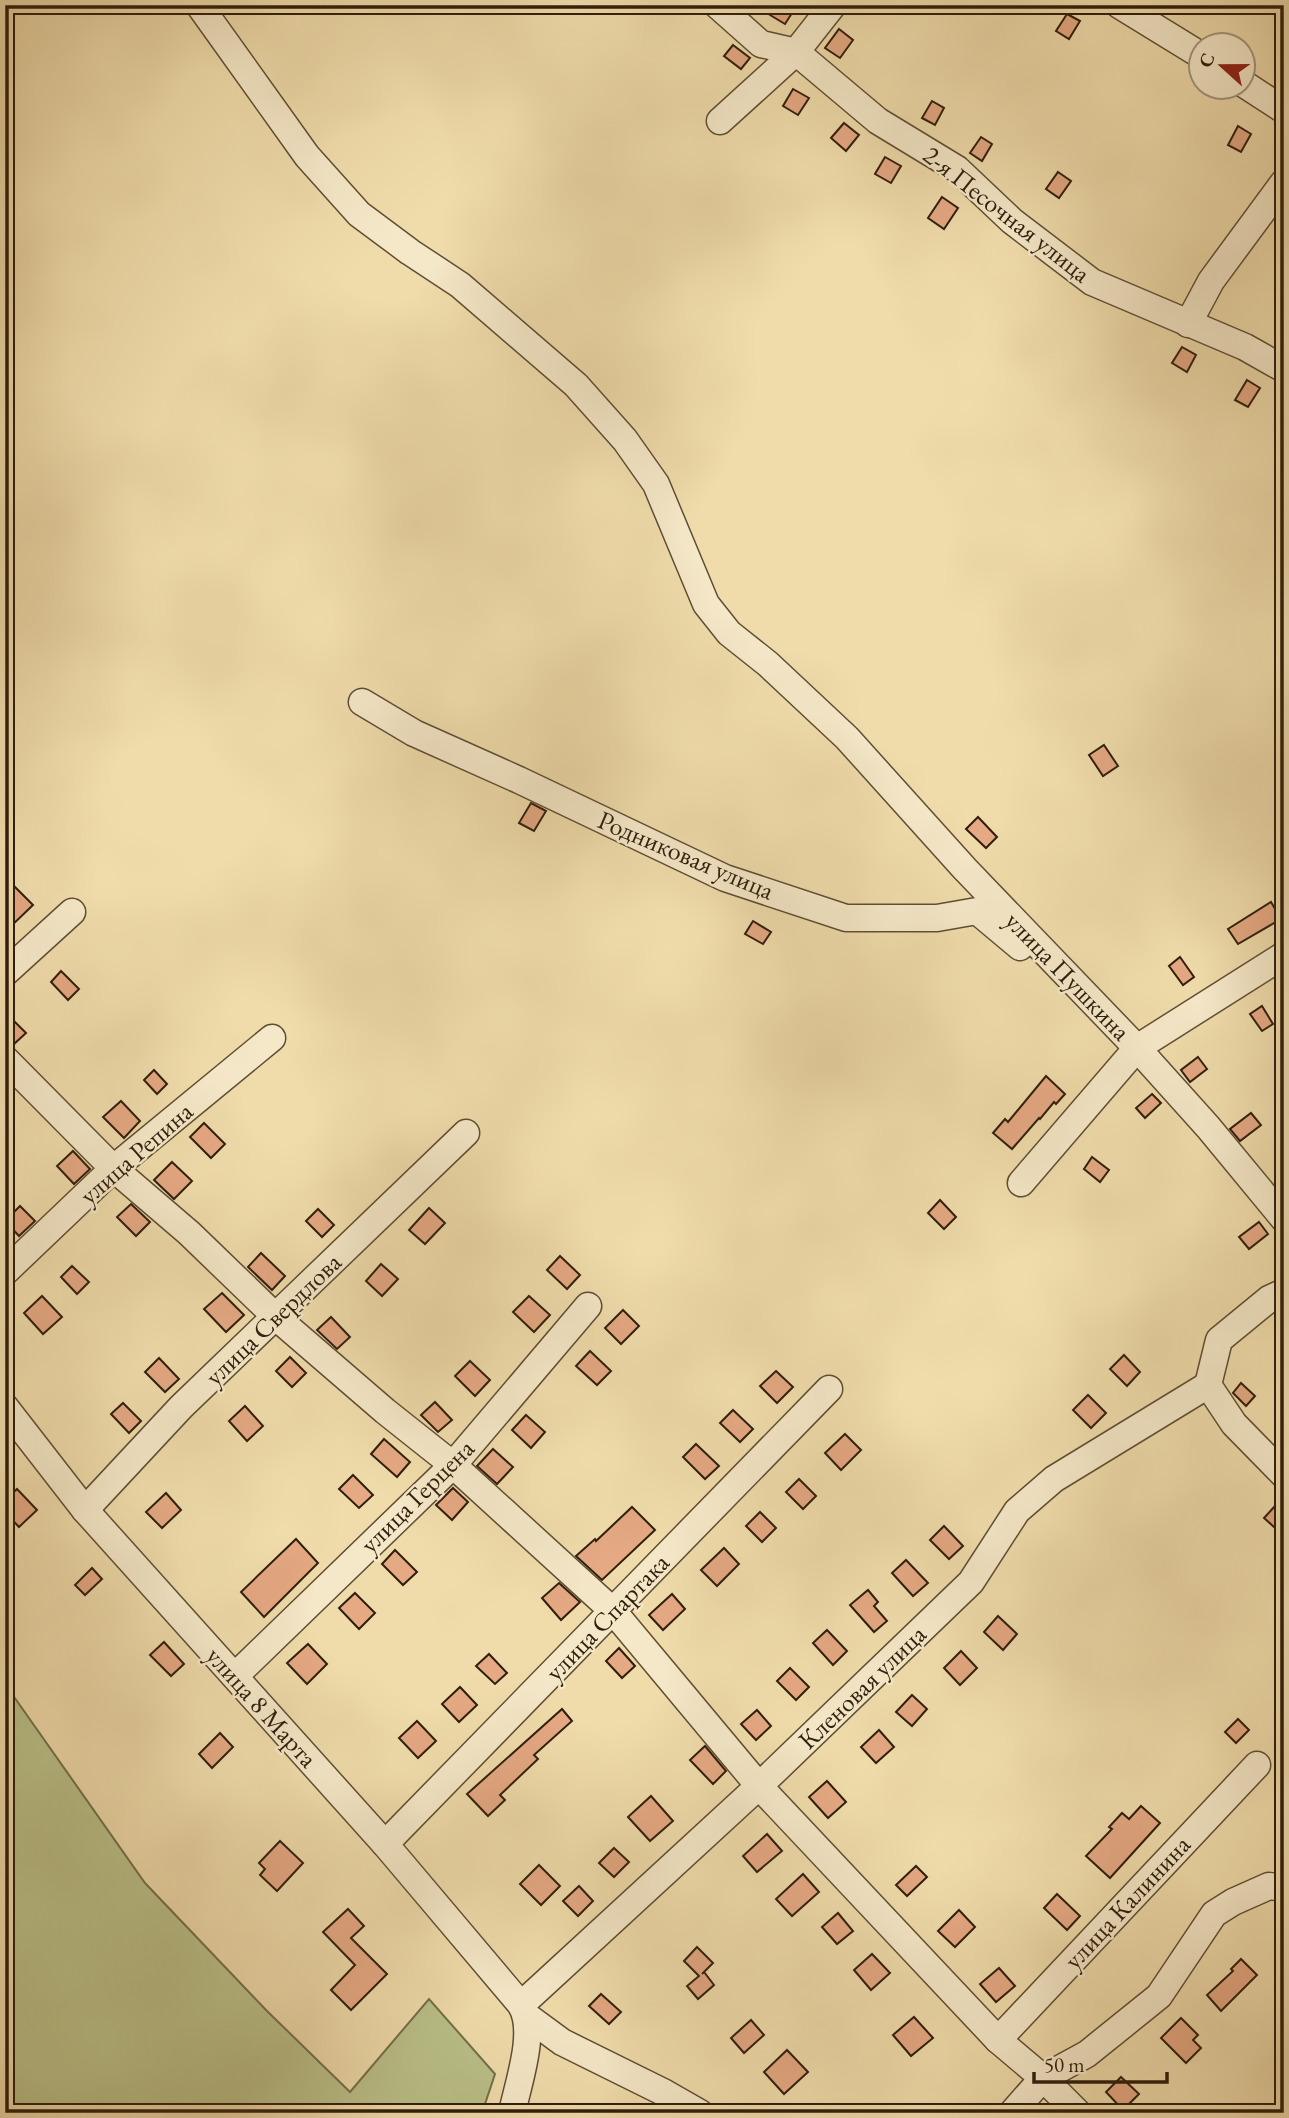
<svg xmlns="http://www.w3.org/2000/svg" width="1289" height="2118" font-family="'EB Garamond',serif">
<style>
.green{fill:#bac089;stroke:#746f4b;stroke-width:2}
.building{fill:#e5a983;stroke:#2f1e0d;stroke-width:2}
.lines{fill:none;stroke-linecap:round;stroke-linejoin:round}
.minor-casing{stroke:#5f4e34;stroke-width:29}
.minor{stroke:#f5e8c8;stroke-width:26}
.labels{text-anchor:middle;stroke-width:5;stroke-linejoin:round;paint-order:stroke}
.street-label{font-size:26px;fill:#2f1e0d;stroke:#f5e8c8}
</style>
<rect width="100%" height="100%" fill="#f0dcab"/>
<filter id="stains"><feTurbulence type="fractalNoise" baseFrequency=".00286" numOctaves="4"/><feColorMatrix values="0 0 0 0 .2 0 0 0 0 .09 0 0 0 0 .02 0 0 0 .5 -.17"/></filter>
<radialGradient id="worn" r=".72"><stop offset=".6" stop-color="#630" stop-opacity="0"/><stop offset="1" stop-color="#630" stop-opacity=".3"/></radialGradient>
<path class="green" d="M5,1684L145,1883L266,2010L350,2092L429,1999L495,2074L482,2113H5Z"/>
<g class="building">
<path d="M776,5H781L792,13L785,24L770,15Z"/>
<path d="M1067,14L1080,21L1069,39L1056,31Z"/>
<path d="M839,29L853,40L840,58L825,48Z"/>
<path d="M733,45L750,58L741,69L724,56Z"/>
<path d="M793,89L809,98L798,115L783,106Z"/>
<path d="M932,101L944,108L935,125L922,118Z"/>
<path d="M844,123L859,135L846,151L831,138Z"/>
<path d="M1238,126L1251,134L1241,152L1228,145Z"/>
<path d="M981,137L992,144L982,161L970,153Z"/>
<path d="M885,157L901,166L891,183L875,174Z"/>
<path d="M1058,172L1071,181L1059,198L1046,189Z"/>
<path d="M942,197L958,208L944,229L928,218Z"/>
<path d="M1182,347L1196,355L1187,372L1172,363Z"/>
<path d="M1247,380L1260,388L1248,407L1235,400Z"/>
<path d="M1104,745L1118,766L1103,776L1089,755Z"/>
<path d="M531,803L546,811L534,831L519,823Z"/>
<path d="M978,817L997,837L986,848L966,829Z"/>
<path d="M13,885L33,905L5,932V892Z"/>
<path d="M1271,902L1281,919L1238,944L1228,929Z"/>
<path d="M753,921L771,932L763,944L745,934Z"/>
<path d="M1180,957L1194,977L1183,985L1169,966Z"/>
<path d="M61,971L79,989L68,1000L51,982Z"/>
<path d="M1262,1006L1273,1024L1262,1031L1250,1014Z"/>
<path d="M5,1012L26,1033L14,1044L5,1035Z"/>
<path d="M1198,1057L1207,1069L1190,1082L1181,1070Z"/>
<path d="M154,1070L167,1084L157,1094L144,1080Z"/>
<path d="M1046,1076L1065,1094L1056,1104L1054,1102L1040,1119L1039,1118L1012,1149L993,1133L1005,1119L1008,1122Z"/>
<path d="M1152,1094L1161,1103L1145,1118L1136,1108Z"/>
<path d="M121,1101L140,1121L124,1138L103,1117Z"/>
<path d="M1251,1113L1261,1125L1240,1141L1230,1129Z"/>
<path d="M204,1123L225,1144L211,1158L190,1137Z"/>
<path d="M73,1151L90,1169L74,1184L57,1166Z"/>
<path d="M1092,1157L1109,1170L1100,1182L1084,1169Z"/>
<path d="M172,1162L192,1181L174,1199L154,1180Z"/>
<path d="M940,1200L956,1217L944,1229L928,1213Z"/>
<path d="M131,1204L150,1222L136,1236L117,1217Z"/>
<path d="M20,1206L35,1221L19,1236L5,1221Z"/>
<path d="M429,1208L445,1223L425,1244L409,1230Z"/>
<path d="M318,1209L334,1225L322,1237L306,1221Z"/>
<path d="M1259,1222L1268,1234L1249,1249L1239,1237Z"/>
<path d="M261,1253L285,1276L272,1290L248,1267Z"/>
<path d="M560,1256L580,1275L567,1289L547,1270Z"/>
<path d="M381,1264L398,1279L382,1296L366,1281Z"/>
<path d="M72,1266L89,1282L77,1294L61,1277Z"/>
<path d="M222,1293L244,1315L226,1332L204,1309Z"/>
<path d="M42,1296L62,1317L43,1334L24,1313Z"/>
<path d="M529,1296L550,1315L534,1332L513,1312Z"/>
<path d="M623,1310L639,1326L621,1344L605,1328Z"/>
<path d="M331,1317L350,1337L337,1349L317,1330Z"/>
<path d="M590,1351L611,1371L597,1385L576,1366Z"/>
<path d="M1124,1355L1140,1372L1127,1386L1110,1369Z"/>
<path d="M290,1357L306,1373L292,1387L276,1371Z"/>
<path d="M159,1358L179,1379L165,1392L145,1372Z"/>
<path d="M470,1361L490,1380L475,1396L455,1376Z"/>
<path d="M776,1371L793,1387L777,1403L760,1386Z"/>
<path d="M1241,1383L1255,1396L1246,1406L1233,1393Z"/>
<path d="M1088,1395L1106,1413L1091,1428L1073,1410Z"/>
<path d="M435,1402L452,1420L438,1432L421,1415Z"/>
<path d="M123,1403L141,1421L129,1433L111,1414Z"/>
<path d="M245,1406L263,1426L247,1441L229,1421Z"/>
<path d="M733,1410L753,1429L740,1442L720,1423Z"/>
<path d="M526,1415L545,1432L531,1448L512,1430Z"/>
<path d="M845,1434L861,1450L841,1470L825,1453Z"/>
<path d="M384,1439L410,1462L397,1477L371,1454Z"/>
<path d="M696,1444L719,1466L705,1479L683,1457Z"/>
<path d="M493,1449L513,1467L497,1484L477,1466Z"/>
<path d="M353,1475L373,1495L359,1508L339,1489Z"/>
<path d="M799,1479L816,1496L803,1509L786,1492Z"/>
<path d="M453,1488L468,1502L452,1520L436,1505Z"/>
<path d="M17,1489L37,1510L19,1527L5,1512V1500Z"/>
<path d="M166,1493L181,1510L162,1528L146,1512Z"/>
<path d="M1275,1506L1284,1514V1536L1264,1518Z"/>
<path d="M632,1507L655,1530L602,1580L576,1556L595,1539L596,1541Z"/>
<path d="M760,1512L776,1528L762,1542L746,1526Z"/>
<path d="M944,1526L963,1546L949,1559L930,1540Z"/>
<path d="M296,1539L318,1563L264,1617L241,1592Z"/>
<path d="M724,1548L739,1564L717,1586L701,1570Z"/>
<path d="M395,1550L417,1572L403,1585L382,1564Z"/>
<path d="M906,1560L928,1583L913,1596L892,1573Z"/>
<path d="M92,1568L102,1579L85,1595L75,1585Z"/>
<path d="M559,1583L580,1602L561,1620L542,1598Z"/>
<path d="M868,1590L878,1602L874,1606L887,1621L874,1632L850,1605Z"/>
<path d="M355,1593L375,1613L359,1629L339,1608Z"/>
<path d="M672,1594L685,1609L663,1630L649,1615Z"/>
<path d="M998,1616L1017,1634L1003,1650L984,1632Z"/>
<path d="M827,1630L847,1651L833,1665L813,1643Z"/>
<path d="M164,1642L184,1664L171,1676L150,1655Z"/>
<path d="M308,1644L327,1664L307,1684L287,1663Z"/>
<path d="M619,1648L635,1666L622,1678L606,1661Z"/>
<path d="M961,1651L977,1668L960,1685L944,1668Z"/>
<path d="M489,1654L507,1673L495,1684L476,1666Z"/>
<path d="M790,1668L809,1687L796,1700L777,1681Z"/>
<path d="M460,1687L477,1705L459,1722L442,1704Z"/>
<path d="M912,1695L927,1709L912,1726L896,1712Z"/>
<path d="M562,1709L572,1721L534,1755L538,1759L500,1795L505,1800L488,1816L467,1794Z"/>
<path d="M757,1710L771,1726L756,1740L741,1724Z"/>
<path d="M1238,1719L1249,1730L1236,1743L1225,1732Z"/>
<path d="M417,1721L436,1741L418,1758L399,1738Z"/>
<path d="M879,1730L894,1747L876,1763L861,1747Z"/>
<path d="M220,1733L233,1747L212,1768L199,1754Z"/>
<path d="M705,1746L726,1771L713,1784L690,1760Z"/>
<path d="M827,1781L846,1802L828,1818L809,1797Z"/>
<path d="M651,1796L673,1821L650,1841L628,1817Z"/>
<path d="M1141,1806L1160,1823L1110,1878L1086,1856L1112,1829L1109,1827L1122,1813L1129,1819Z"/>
<path d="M767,1834L782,1851L757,1872L743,1856Z"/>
<path d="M280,1841L303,1863L277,1891L260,1875L265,1869L259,1863Z"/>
<path d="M614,1848L629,1862L614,1877L599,1863Z"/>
<path d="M539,1865L560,1886L541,1905L520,1884Z"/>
<path d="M916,1866L927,1877L907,1896L896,1885Z"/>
<path d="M803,1874L819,1892L792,1916L776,1899Z"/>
<path d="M579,1886L593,1901L578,1916L563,1901Z"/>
<path d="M1057,1894L1080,1916L1067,1930L1044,1908Z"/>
<path d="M348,1909L364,1926L351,1938L387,1974L351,2010L331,1990L355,1965L323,1932Z"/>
<path d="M959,1910L975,1927L955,1947L938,1931Z"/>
<path d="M838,1913L853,1931L837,1944L822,1927Z"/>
<path d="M697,1947L713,1963L702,1974L704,1972L714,1985L698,1999L687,1986L699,1976L684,1961Z"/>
<path d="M872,1954L890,1973L871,1990L854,1970Z"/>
<path d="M1241,1959L1257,1975L1221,2011L1207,1995L1233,1971L1231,1969Z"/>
<path d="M999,1968L1015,1986L996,2002L980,1984Z"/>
<path d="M601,1994L621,2012L609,2024L589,2006Z"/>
<path d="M914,2017L933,2038L911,2056L893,2035Z"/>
<path d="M1181,2018L1198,2035L1193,2040L1201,2048L1186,2063L1161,2038Z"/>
<path d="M751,2020L764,2035L744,2053L731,2038Z"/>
<path d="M787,2050L808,2072L784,2094L764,2072Z"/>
<path d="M1121,2077L1139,2094L1123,2110L1106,2092Z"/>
</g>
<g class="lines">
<g class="minor-casing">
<g id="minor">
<path d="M199,5L307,156L359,214L410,252L460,285L576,385L625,440L656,484L706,604L729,633L768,664L847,738L965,869L1137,1048L1208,1127L1284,1219"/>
<path d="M717,5L761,44L796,52L878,121L957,169L1012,221L1092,282L1245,347L1284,369"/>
<path d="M1119,5L1202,56"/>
<path d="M1244,84L1284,110"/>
<path d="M720,121L796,52L833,5"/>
<path d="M1188,324L1211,281L1284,182"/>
<path d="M362,702L414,733L519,780L725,878L846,918H937L977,911L1020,947"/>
<path d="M5,973L72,912"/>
<path d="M5,1059L112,1167L189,1233L276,1317L385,1411L453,1465L613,1611L759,1786L998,2040L1043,2078L1078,2113"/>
<path d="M1021,1183L1137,1048L1284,955"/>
<path d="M5,1272L114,1168L272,1038"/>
<path d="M1284,1292L1269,1299L1219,1340L1208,1385L1234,1424L1284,1475"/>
<path d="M5,1407L85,1510L385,1844L521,2005C537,2032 518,2083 512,2113"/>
<path d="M85,1510L181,1407L466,1133"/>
<path d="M235,1676L453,1465L588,1306"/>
<path d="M385,1844L829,1389"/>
<path d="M521,2005L759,1786L971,1582L1017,1511L1054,1479L1208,1385"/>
<path d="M528,2017L562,2042L665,2093L700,2113"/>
<path d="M998,2040L1257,1765"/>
<path d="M1012,2113L1043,2078L1087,2054L1159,1996L1214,1914L1233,1902L1269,1886L1284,1888"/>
</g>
</g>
<use href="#minor" class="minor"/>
</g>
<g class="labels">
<g class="street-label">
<text transform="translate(1007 214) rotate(38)" y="9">2-я Песочная улица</text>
<text transform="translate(686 855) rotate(23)" y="9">Родниковая улица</text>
<text transform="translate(1068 976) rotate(46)" y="9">улица Пушкина</text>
<text transform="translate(136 1153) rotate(-41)" y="9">улица Репина</text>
<text transform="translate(273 1319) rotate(-44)" y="9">улица Свердлова</text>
<text transform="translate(417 1496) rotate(-45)" y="9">улица Герцена</text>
<text transform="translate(607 1617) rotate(-46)" y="9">улица Спартака</text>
<text transform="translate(862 1687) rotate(-44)" y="9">Кленовая улица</text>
<text transform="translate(262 1707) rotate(48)" y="9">улица 8 Марта</text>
<text transform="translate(1127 1902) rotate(-47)" y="9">улица Калинина</text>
</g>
</g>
<rect width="1289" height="2118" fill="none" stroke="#f0dcab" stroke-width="28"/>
<rect x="7" y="7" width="1275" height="2104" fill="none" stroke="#2f1e0d" stroke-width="3.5"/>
<rect x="14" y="14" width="1261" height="2090" fill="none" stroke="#2f1e0d" stroke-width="2"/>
<g transform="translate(1222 66) rotate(291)"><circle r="33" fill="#f5e8c8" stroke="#a6977d" stroke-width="2"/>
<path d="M0-5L12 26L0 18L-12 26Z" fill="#8f2418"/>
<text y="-10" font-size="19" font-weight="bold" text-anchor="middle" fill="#2f1e0d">С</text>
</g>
<path d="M1034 2072v10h133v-10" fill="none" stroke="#2f1e0d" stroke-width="3.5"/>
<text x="1044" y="2072" font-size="21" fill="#2f1e0d" stroke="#f5e8c8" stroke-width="5" paint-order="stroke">50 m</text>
<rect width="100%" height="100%" filter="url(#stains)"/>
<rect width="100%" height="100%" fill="url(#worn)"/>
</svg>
